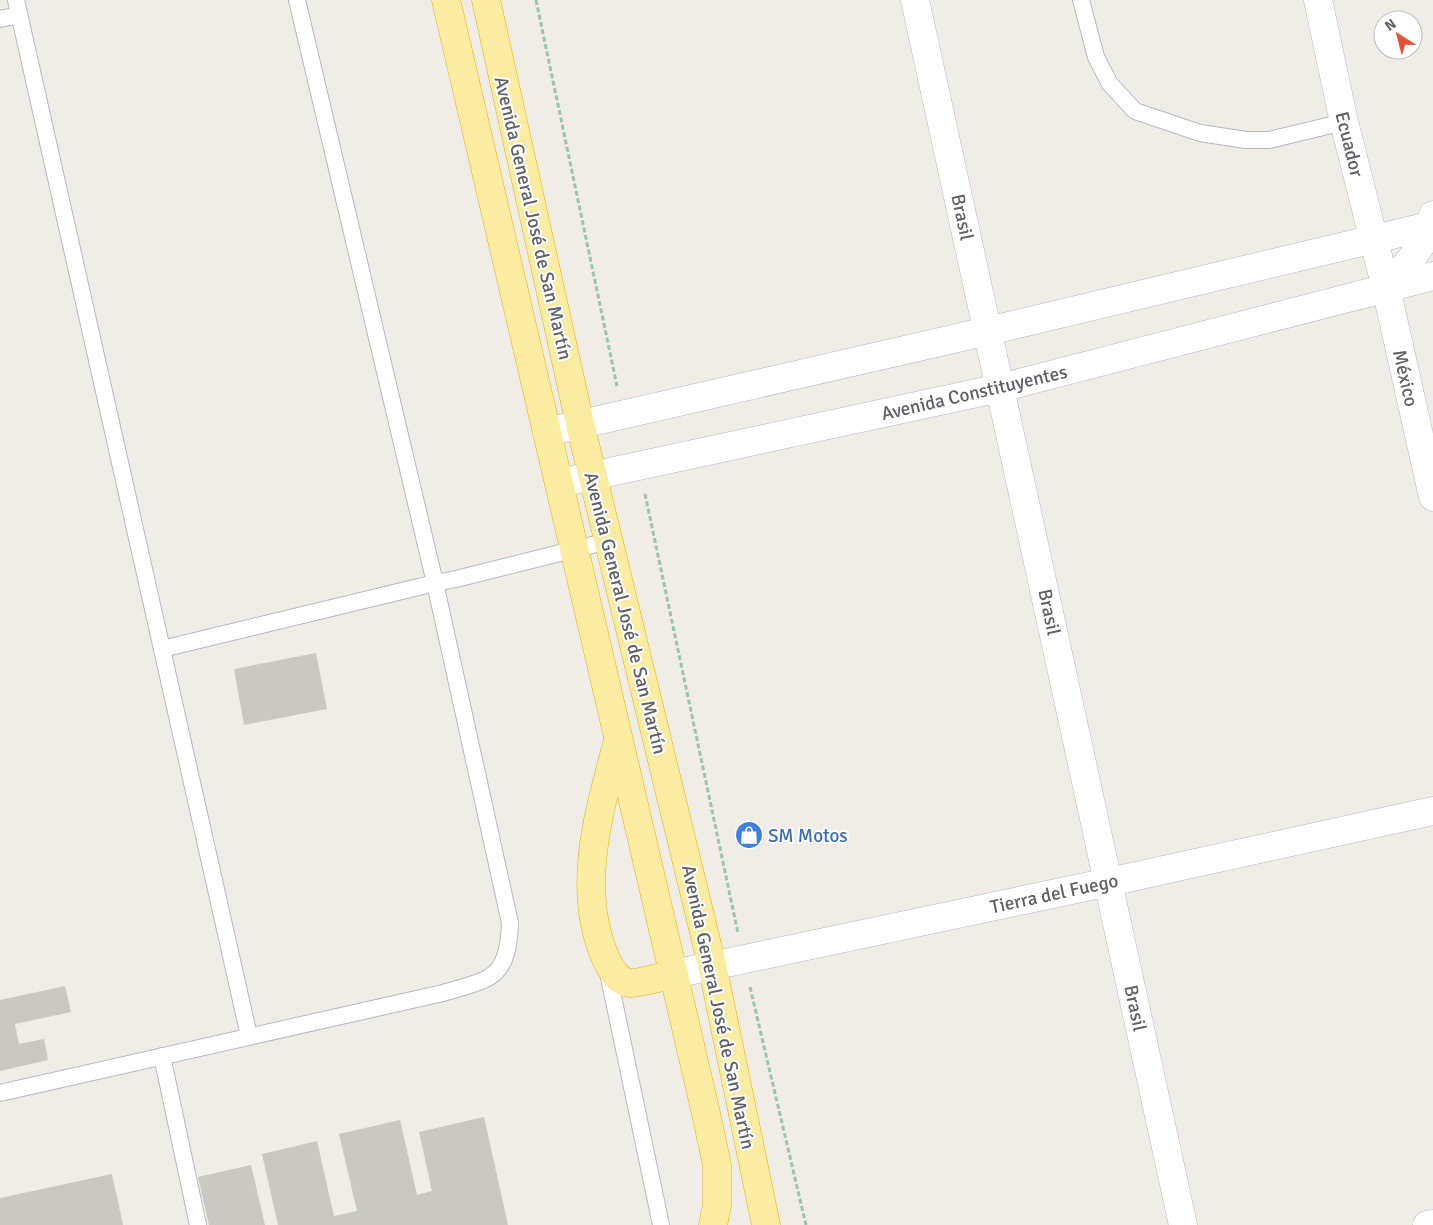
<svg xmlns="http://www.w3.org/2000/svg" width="1433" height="1225" font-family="Signika,sans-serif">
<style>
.building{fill:#cac8c2}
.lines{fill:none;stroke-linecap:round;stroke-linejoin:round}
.service-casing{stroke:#b7babe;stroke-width:18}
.minor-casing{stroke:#b7babe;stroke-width:29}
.secondary-casing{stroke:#b8bbc0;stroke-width:29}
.trunk-casing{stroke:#e9b10a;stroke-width:29}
.path{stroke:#9cc5ab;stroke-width:3;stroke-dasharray:5 2.5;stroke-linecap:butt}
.service{stroke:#fff;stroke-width:16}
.minor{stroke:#fff;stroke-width:28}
.secondary{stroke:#fff;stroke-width:28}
.trunk{stroke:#faeca0;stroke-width:28}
.labels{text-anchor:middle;stroke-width:4;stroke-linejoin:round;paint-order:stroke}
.street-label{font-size:19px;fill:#5d6065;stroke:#fff}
.shop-label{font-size:19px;fill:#366cbe;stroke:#fff;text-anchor:start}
</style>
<rect width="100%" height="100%" fill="#efede5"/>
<g class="building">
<path d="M316,653L327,709L244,725L234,669Z"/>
<path d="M65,986L71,1012L15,1024L19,1044L44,1039L48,1060L0,1071V1000Z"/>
<path d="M484,1117L508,1225H278L262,1154L317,1141L334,1216L357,1211L339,1134L400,1120L417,1195L432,1191L419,1132Z"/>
<path d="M251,1165L265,1225H209L198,1177Z"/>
<path d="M112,1174L123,1225H0V1198Z"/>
</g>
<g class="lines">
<g class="service-casing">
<g id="service">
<path d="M16,0L249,1036"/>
<path d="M1081,0L1096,57L1110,84L1135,111L1200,133L1246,140H1269L1344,122"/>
<path d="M0,19L19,15"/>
<path d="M162,649L435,583L456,579L608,541"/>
<path d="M607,968L661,1225"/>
<path d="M162,1056L198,1225"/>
<path d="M0,1093L443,993C491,979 508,979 510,923L435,583L297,0"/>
</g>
</g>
<g class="minor-casing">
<g id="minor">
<path d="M915,0L1183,1225"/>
<path d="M1318,0L1344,122L1386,288L1433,497"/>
<path d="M1386,288C1404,267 1428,244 1433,215"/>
<path d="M547,432L988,331L1433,225"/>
<path d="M559,483L1000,388L1433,276"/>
<path d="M674,974L1109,882L1433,811"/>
</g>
</g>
<g class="secondary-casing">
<path id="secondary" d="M1427,1225L1433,1224"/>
</g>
<g class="trunk-casing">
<g id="trunk">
<path d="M446,0L705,1109L717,1165V1205L713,1225"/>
<path d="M486,0L580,424L712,965L766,1225"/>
<path d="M618,741C599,811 575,889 606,959C610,968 618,981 629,983C636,984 665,976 674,974"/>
</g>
</g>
<g class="path">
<path d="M536,0L617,386"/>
<path d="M645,494L738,933"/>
<path d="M750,987L806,1225"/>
</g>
<use href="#service" class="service"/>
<use href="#minor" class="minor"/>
<use href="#secondary" class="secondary"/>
<use href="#trunk" class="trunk"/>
</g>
<defs>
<g id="shop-disc" transform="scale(1.4375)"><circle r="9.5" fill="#3f7fe0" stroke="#fff"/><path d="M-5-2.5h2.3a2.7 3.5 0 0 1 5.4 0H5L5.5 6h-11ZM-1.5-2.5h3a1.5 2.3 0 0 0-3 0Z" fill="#fff"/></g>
</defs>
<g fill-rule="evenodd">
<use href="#shop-disc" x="749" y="835"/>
</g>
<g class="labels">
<g class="street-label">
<text transform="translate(1350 144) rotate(76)" y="7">Ecuador</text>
<text transform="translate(963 217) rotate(78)" y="7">Brasil</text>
<text transform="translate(534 218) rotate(77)" y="7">Avenida General José de San Martín</text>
<text transform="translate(1406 378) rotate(77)" y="7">México</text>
<text transform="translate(974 392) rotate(-13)" y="7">Avenida Constituyentes</text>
<text transform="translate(1050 612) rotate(78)" y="7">Brasil</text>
<text transform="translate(626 613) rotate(76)" y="7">Avenida General José de San Martín</text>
<text transform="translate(1054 893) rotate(-12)" y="7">Tierra del Fuego</text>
<text transform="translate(719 1007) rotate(78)" y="7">Avenida General José de San Martín</text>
<text transform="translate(1136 1008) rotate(78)" y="7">Brasil</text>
</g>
<g class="shop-label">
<text x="768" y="842">SM Motos</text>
</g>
</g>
<g transform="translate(1398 35) rotate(324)"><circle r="24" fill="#ffffff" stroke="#bebfc1"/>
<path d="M0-4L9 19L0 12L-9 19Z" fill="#e25038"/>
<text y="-8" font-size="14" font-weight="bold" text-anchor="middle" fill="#5d6065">N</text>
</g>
</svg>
